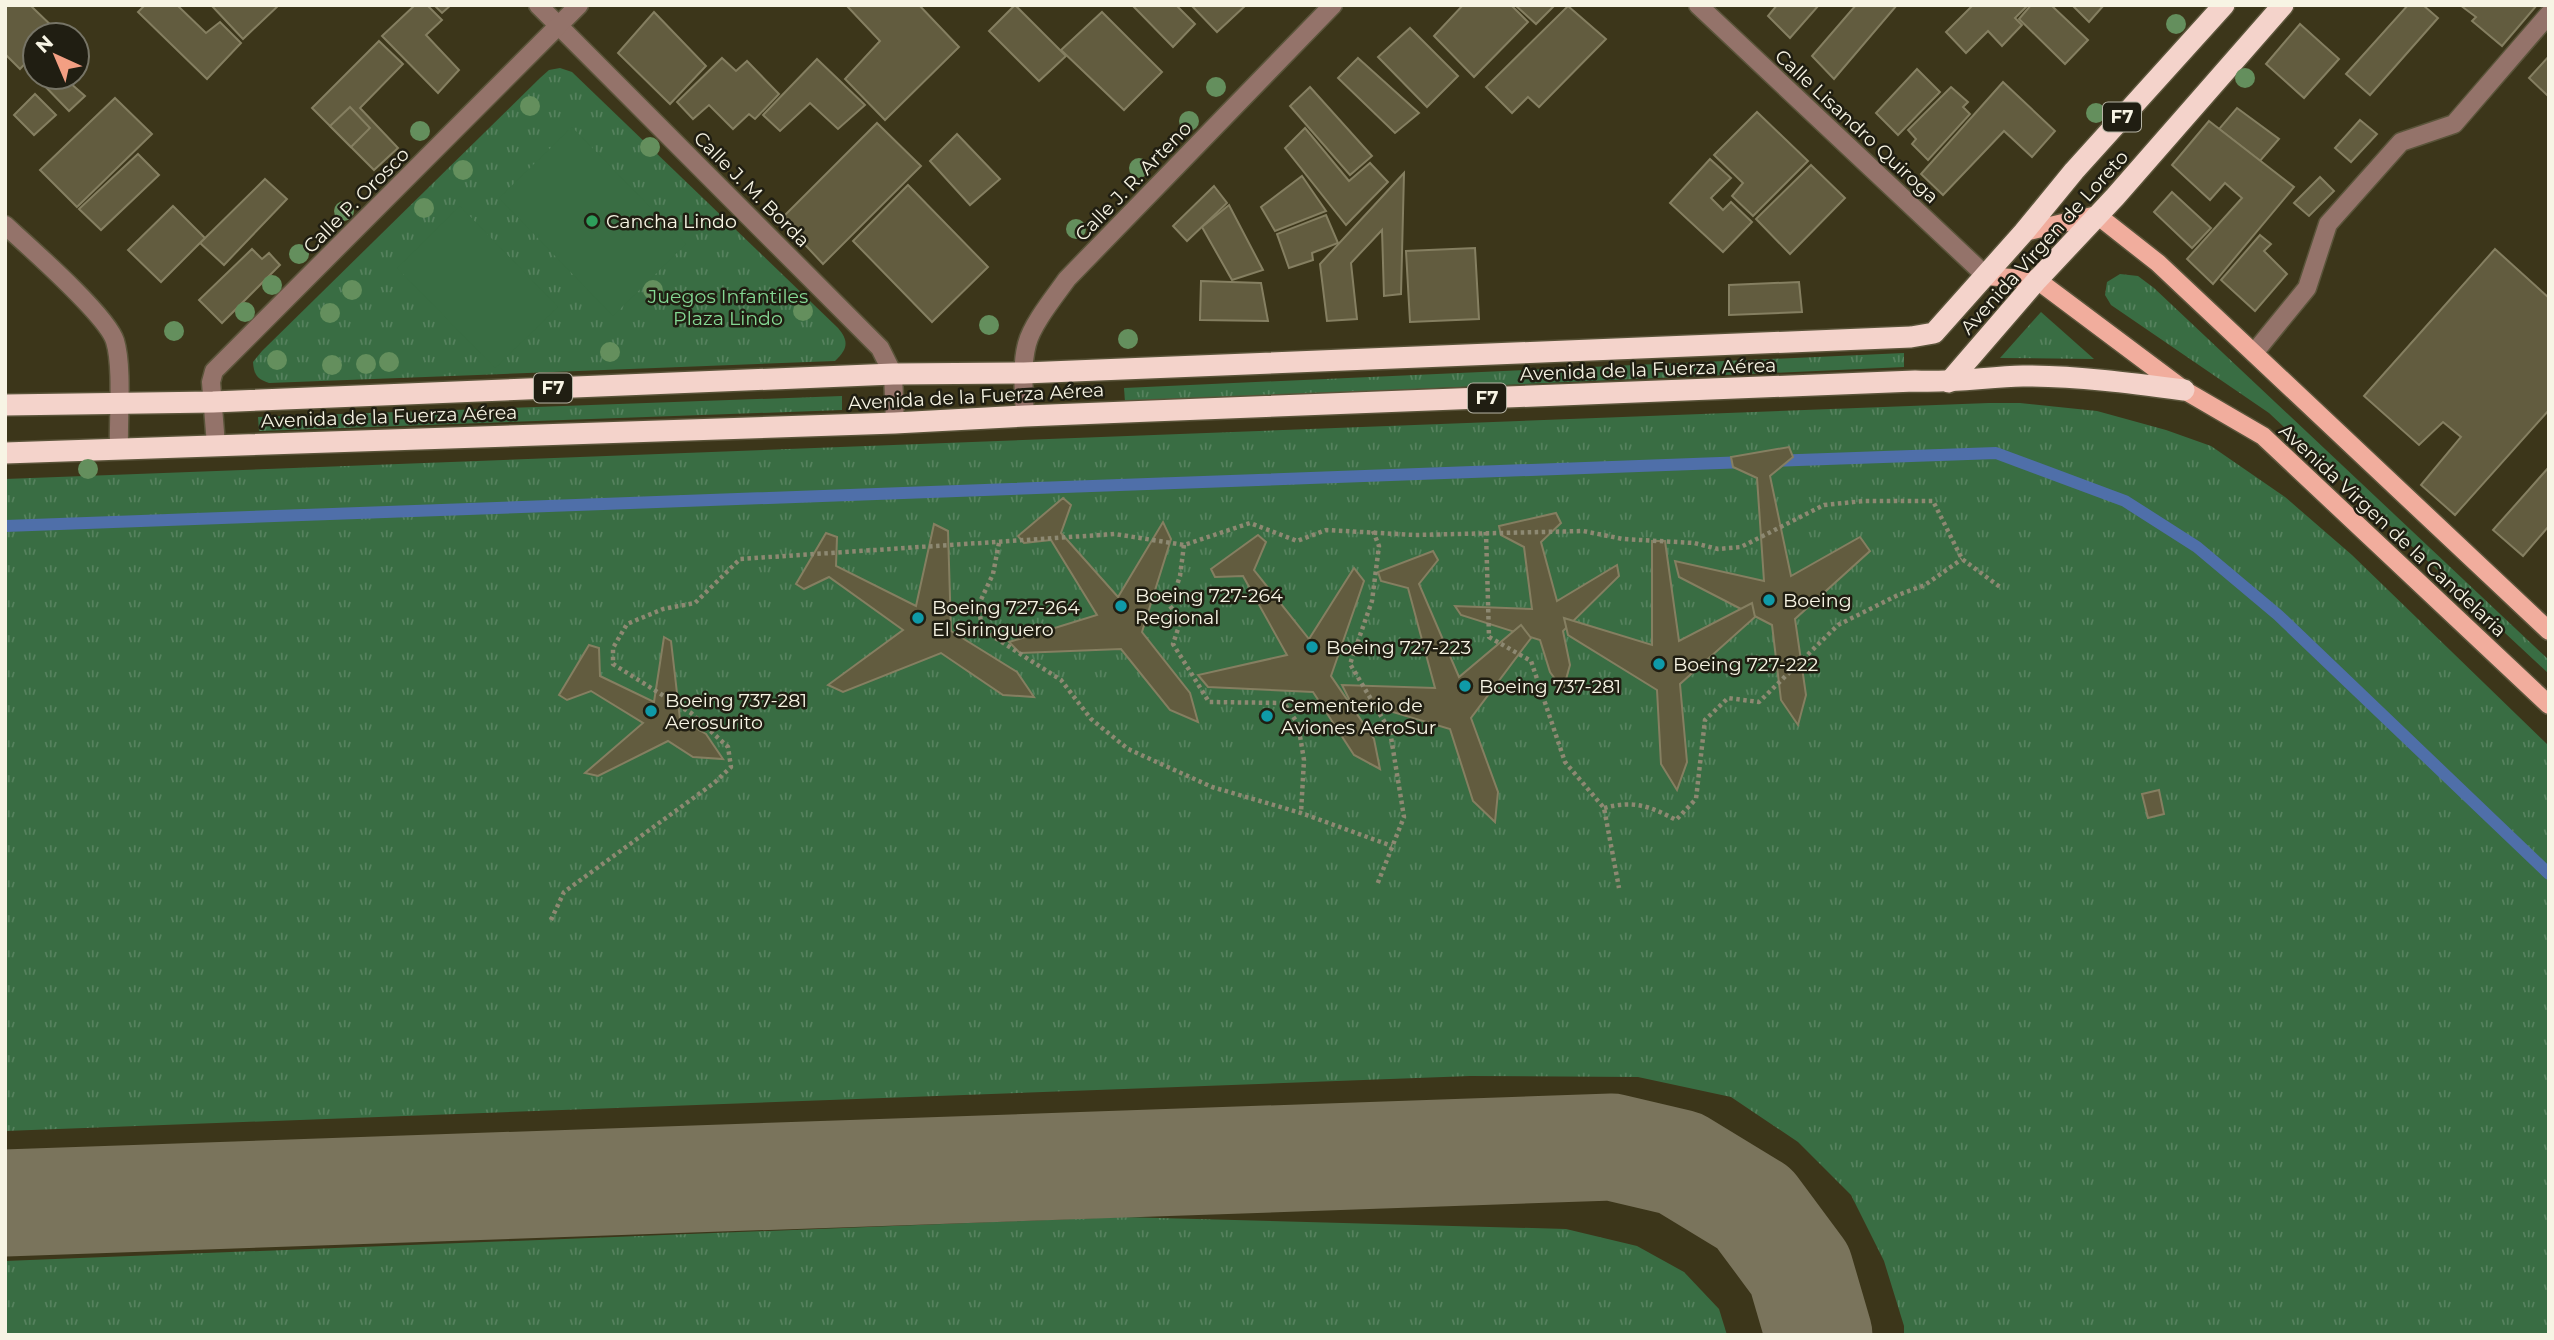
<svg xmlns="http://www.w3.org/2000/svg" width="2554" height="1340" font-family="Montserrat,sans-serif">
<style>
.grass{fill:url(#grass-tufts)}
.garden{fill:#396d43}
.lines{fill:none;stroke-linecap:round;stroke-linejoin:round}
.stream{stroke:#4f6fa9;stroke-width:12}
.taxiway{stroke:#7a745c;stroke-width:107}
.building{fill:#625c3f;stroke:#857f61;stroke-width:2}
.minor-casing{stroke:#5a543a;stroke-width:21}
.major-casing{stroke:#5a543a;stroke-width:21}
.highway-casing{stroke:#5a543a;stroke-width:24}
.path{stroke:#8d8972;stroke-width:4.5;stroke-dasharray:3.5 3.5;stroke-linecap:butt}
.minor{stroke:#94736a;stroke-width:18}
.major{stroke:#f1ad9d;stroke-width:18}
.highway{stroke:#f4d3cb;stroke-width:21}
.tree{fill:#648f5d}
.leisure-dot{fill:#2e9e5b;stroke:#201e12;stroke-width:2.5}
.culture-dot{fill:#0f9aa8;stroke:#201e12;stroke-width:2.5}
.labels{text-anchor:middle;stroke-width:5;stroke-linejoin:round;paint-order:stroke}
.shield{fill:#201e12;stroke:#b6b4a5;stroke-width:2}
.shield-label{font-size:18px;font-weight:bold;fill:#f7f4e4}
.street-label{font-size:19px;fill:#f7f4e4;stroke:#201e12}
.poi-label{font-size:19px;fill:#f7f4e4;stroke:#201e12;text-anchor:start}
.park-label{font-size:19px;fill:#84d893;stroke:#201e12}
</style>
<defs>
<pattern id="grass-tufts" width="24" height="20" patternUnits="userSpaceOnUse" patternTransform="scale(1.75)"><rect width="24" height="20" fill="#396d43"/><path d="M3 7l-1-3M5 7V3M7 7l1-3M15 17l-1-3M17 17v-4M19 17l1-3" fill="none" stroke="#56825e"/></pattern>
</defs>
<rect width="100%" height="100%" fill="#3c361a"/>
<g class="grass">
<path d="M560,68L572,72L838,328C849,341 848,349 835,361L269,383C257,379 254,375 253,362L262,351L540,78L549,70Z"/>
<path d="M2120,274L2138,276L2154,288L2549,660V674L2269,413L2111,305L2105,295L2107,282Z"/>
<path d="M2041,312L2094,359L2000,358Z"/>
<path d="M1904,353V367L1125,402L1124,388Z"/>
<path d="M842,396V410L259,431L258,417Z"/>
<path d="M1989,403H2020L2097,411L2166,430L2211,446L2285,497L2352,555L2549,746V1335H1904V1326L1884,1261L1851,1195L1798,1142L1731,1097L1638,1077L1470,1076L5,1131V479Z"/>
<path d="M1122,1217L1566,1229L1637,1246L1684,1272L1719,1309L1727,1335H5V1261Z"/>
</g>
<g class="garden">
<path d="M572,127L686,244L613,316L499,198Z"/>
<path d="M460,206L558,307L495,368L397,268Z"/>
</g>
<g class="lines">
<g class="stream">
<path d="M1772,461L1996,453L2125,501L2197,547L2278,615L2549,874"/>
<path d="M5,526L1747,462"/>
</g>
<path class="taxiway" d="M5,1203L1612,1147L1680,1163L1754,1208L1800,1270L1819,1335"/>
</g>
<g class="building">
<path d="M5,5H30L57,31L53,35H35V53L20,69L5,54Z"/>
<path d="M145,5H177L206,33L220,22L241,43L207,79L138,12Z"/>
<path d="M211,5H279L243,39Z"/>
<path d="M415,5H427L442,20L426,35L459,70L438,93L382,36Z"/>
<path d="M434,5H451L442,13Z"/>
<path d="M846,5H919L959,47L885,120L845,79L880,41Z"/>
<path d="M1015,5L1066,56L1039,81L989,31Z"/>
<path d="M1132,5H1176L1195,24L1173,47Z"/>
<path d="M1191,5H1246L1217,32Z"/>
<path d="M1463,5H1511L1528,22L1474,77L1434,36Z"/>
<path d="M1515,5H1555L1536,24Z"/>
<path d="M1777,5H1819L1790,38L1768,16Z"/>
<path d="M1856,5H1897L1834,79L1812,56Z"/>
<path d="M2028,5L2015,18L2022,25L2002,46L1988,31L1966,53L1946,32L1973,5Z"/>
<path d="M2031,5H2051L2088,40L2065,64L2019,19Z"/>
<path d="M2072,5H2104L2089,22Z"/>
<path d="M2408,5H2423L2438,18L2370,95L2346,74Z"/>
<path d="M2460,5H2537L2502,46L2472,21L2476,17Z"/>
<path d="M1568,6L1606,39L1539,107L1528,97L1512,113L1486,87Z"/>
<path d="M654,12L706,66L670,104L618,53Z"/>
<path d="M1102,12L1162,72L1124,110L1061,50Z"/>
<path d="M2300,24L2339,59L2304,98L2266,64Z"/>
<path d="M1410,28L1458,76L1427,107L1378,57Z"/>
<path d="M379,41L403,64L360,108L398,148L374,170L312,108Z"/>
<path d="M77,56L86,65L77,75Z"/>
<path d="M2549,56V97L2529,78Z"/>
<path d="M722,58L736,71L747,61L779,94L755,119L749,114L733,129L709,105L693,119L677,102Z"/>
<path d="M1358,58L1419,113L1395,133L1338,78Z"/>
<path d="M817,59L865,105L838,129L810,103L780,131L763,115Z"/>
<path d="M1917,69L1940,92L1898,135L1876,113Z"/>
<path d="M36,77H75L69,82L85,96L69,111Z"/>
<path d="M2003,82L2055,131L2032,157L2004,131L1943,195L1921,174Z"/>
<path d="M1310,87L1372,156L1350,175L1290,106Z"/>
<path d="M1951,87L1968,102L1963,107L1970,114L1928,160L1912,144L1916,139L1908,130Z"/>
<path d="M35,94L56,115L34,135L14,115Z"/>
<path d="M115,98L152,134L77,207L40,170Z"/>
<path d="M350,107L370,128L351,147L330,126Z"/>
<path d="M2237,108L2279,139L2260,161L2219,129Z"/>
<path d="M1757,112L1808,161L1753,216L1732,196L1743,183L1714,155Z"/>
<path d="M2360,120L2377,134L2351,162L2335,148Z"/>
<path d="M2209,121L2294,187L2213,284L2187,259L2242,198L2225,183L2210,200L2172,165Z"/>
<path d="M877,123L921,166L823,264L781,219Z"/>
<path d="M1305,128L1349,181L1370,163L1388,182L1346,225L1285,148Z"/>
<path d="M957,134L1000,179L970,205L930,161Z"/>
<path d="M138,154L159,175L101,230L79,209Z"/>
<path d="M1710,159L1731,178L1711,198L1723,210L1731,202L1752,222L1723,252L1670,203Z"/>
<path d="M1811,165L1845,198L1790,254L1756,219Z"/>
<path d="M1404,173L1401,294L1384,296L1382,230L1351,263L1357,319L1327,321L1320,264Z"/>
<path d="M1302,176L1326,211L1275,231L1261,207Z"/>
<path d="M2320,177L2334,191L2309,216L2294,203Z"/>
<path d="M265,179L287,199L224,265L200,243Z"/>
<path d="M908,185L988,267L932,322L853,241Z"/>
<path d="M1214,186L1227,203L1187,241L1173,226Z"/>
<path d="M2172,192L2211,228L2192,248L2154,212Z"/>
<path d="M1229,205L1263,270L1232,280L1202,227Z"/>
<path d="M173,206L205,238L161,282L128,250Z"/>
<path d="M1326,215L1338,243L1312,253L1313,260L1289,268L1277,234Z"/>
<path d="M2260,235L2271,244L2264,251L2287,274L2255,311L2221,280Z"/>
<path d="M1475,248L1479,319L1410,322L1406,251Z"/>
<path d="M252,249L262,259L269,253L280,265L222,323L199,300Z"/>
<path d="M2495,249L2549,298V410L2455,515L2421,485L2461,437L2443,422L2419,445L2364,396Z"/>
<path d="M1201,281L1261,283L1268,321L1200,320Z"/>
<path d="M1799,282L1802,312L1729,315V285Z"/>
<path d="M1789,447L1793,457L1770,476L1791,576L1860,537L1870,551L1795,619L1806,695L1798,725L1781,700L1772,625L1679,577L1675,561L1764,581L1757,478L1733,467L1731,457Z"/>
<path d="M2549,467V526L2523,556L2493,530Z"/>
<path d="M1063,498L1071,505L1061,533L1118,597L1163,522L1171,539L1142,632L1190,693L1198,722L1170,710L1121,649L1020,653L1009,642L1097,615L1051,540L1024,543L1018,536Z"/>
<path d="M1556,513L1561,523L1541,542L1557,601L1617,565L1619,576L1563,631L1570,665L1563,690L1550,672L1540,640L1461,615L1455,606L1532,609L1524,547L1501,535L1499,526Z"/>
<path d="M934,524L948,531L951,631L1017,672L1034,697L1003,695L941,653L843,692L828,685L903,630L829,577L804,589L796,584L826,533L837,537L836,566L916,606Z"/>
<path d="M1258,535L1266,542L1254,570L1309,639L1354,568L1364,581L1331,676L1374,739L1380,769L1354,755L1313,692L1208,687L1198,675L1287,655L1243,576L1215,577L1211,569Z"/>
<path d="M1652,541H1665L1679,641L1752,603L1755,617L1680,684L1687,762L1677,790L1661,764L1657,690L1568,635L1564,618L1652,645Z"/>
<path d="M1433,551L1438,560L1419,584L1459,677L1521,625L1531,638L1471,718L1498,792L1495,822L1473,801L1450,729L1349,699L1342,685L1435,688L1408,588L1381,581L1378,572Z"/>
<path d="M664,637L671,641L680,719L706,734L723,759L693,757L668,741L598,776L585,773L643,723L591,691L567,700L559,695L589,645L599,648L600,676L654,702Z"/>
<path d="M2159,790L2164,814L2148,818L2142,794Z"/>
</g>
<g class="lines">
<g class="minor-casing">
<g id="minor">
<path d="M538,5L880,348L893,374L895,423"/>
<path d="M1698,5L1986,276"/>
<path d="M5,225C29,247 107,315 115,341C123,367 118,420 119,449"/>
<path d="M2254,353L2307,288L2328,224L2401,142L2454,124L2549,14"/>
<path d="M1025,416C1024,392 1021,367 1027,344C1032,324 1055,296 1067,279L1333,5"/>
<path d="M216,445L211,382L214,371L579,5"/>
</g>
</g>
<g class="major-casing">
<g id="major">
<path d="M2024,232L2097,215L2158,263L2549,631"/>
<path d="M1986,276L2037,280L2184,390L2263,436L2549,705"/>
</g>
</g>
<g class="highway-casing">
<g id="highway">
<path d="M1949,382L2037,280L2115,197L2283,5"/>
<path d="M5,405L213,402L893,374L1024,373L1911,337L1934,333L2024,232L2074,171L2224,5"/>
<path d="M5,453L895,423L1025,416L1915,381C1951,383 1987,377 2023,376C2077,376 2131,383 2184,390"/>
</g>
</g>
<g class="path">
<path d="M1373,531L1379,546L1372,601L1350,664L1390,731L1404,817L1377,885"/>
<path d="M1486,532L1489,637L1531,661L1565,762L1604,808L1619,888"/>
<path d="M999,543L993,574L979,604L981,624L994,637L1061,680L1091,719L1128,749L1212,787L1301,813L1392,846"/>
<path d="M1184,545L1180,576L1170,606L1181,620L1173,644L1209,702L1284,703L1298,724L1304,760L1301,813"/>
<path d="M1604,808C1633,800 1650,806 1676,820L1696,799L1705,720L1728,698L1759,702L1838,625L1898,595L1925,585L1962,559"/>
<path d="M551,920L564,892L714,783L731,767L728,747L691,713L613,664V648L627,624L663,609L695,603L740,559L1115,534L1184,545L1250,523L1297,541L1326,530L1415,535L1583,531L1623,539L1694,543L1718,549L1741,547L1824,505L1864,501H1933L1962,559L2000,587"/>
</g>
<use href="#minor" class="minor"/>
<use href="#major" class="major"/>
<use href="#highway" class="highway"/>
</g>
<g class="tree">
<circle cx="2176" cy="24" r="10"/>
<circle cx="2245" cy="78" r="10"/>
<circle cx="1216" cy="87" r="10"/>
<circle cx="530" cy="106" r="10"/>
<circle cx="2096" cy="113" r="10"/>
<circle cx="1189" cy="121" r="10"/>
<circle cx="420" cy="131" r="10"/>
<circle cx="650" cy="147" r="10"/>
<circle cx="1139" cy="168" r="10"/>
<circle cx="463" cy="170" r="10"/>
<circle cx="424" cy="208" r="10"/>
<circle cx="344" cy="211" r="10"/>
<circle cx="1076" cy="229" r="10"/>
<circle cx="299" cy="254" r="10"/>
<circle cx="272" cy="285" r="10"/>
<circle cx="352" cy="290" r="10"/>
<circle cx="653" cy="290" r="10"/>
<circle cx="803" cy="311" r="10"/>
<circle cx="245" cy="312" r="10"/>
<circle cx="330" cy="313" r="10"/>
<circle cx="989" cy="325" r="10"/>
<circle cx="174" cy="331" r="10"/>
<circle cx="1128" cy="339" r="10"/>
<circle cx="610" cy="352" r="10"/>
<circle cx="277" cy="360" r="10"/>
<circle cx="389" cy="362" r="10"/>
<circle cx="366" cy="364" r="10"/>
<circle cx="332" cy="365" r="10"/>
<circle cx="88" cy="469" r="10"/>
</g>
<circle class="leisure-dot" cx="592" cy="221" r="7"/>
<g class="culture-dot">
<circle cx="1769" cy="600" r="7"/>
<circle cx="1121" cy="606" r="7"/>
<circle cx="918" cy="618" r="7"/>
<circle cx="1312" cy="647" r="7"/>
<circle cx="1659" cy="664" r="7"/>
<circle cx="1465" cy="686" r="7"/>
<circle cx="651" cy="711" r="7"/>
<circle cx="1267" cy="716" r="7"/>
</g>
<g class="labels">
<g class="shield">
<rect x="2103" y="102.5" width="38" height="29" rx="5"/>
<rect x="534" y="373.5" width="38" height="29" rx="5"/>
<rect x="1468" y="383.5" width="38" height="29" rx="5"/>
</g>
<g class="shield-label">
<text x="2122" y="123">F7</text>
<text x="553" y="394">F7</text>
<text x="1487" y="404">F7</text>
</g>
<g class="street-label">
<text transform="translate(1857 126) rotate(43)" y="7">Calle Lisandro Quiroga</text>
<text transform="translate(1133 181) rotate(-46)" y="7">Calle J. R. Arteno</text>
<text transform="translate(752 189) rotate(45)" y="7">Calle J. M. Borda</text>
<text transform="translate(356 200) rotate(-45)" y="7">Calle P. Orosco</text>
<text transform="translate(2044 242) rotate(-48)" y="7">Avenida Virgen de Loreto</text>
<text transform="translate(1648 369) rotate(-2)" y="7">Avenida de la Fuerza Aérea</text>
<text transform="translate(976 396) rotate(-3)" y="7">Avenida de la Fuerza Aérea</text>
<text transform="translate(389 416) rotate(-2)" y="7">Avenida de la Fuerza Aérea</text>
<text transform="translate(2393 530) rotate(43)" y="7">Avenida Virgen de la Candelaria</text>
</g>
<g class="poi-label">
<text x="606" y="228">Cancha Lindo</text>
<text x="1135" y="602">Boeing 727-264<tspan x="1135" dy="22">Regional</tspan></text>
<text x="1783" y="607">Boeing</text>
<text x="932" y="614">Boeing 727-264<tspan x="932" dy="22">El Siringuero</tspan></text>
<text x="1326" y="654">Boeing 727-223</text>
<text x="1673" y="671">Boeing 727-222</text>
<text x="1479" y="693">Boeing 737-281</text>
<text x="665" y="707">Boeing 737-281<tspan x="665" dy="22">Aerosurito</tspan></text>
<text x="1281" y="712">Cementerio de<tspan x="1281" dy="22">Aviones AeroSur</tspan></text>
</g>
<g class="park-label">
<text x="728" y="303">Juegos Infantiles<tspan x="728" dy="22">Plaza Lindo</tspan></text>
</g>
</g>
<rect width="2554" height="1340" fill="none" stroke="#f7f4e4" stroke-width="14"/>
<g transform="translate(56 56) rotate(316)"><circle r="33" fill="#201e12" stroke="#767466" stroke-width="2"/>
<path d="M0-5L12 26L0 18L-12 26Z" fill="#f39f83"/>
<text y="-10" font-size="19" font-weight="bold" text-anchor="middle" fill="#f7f4e4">N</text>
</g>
</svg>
